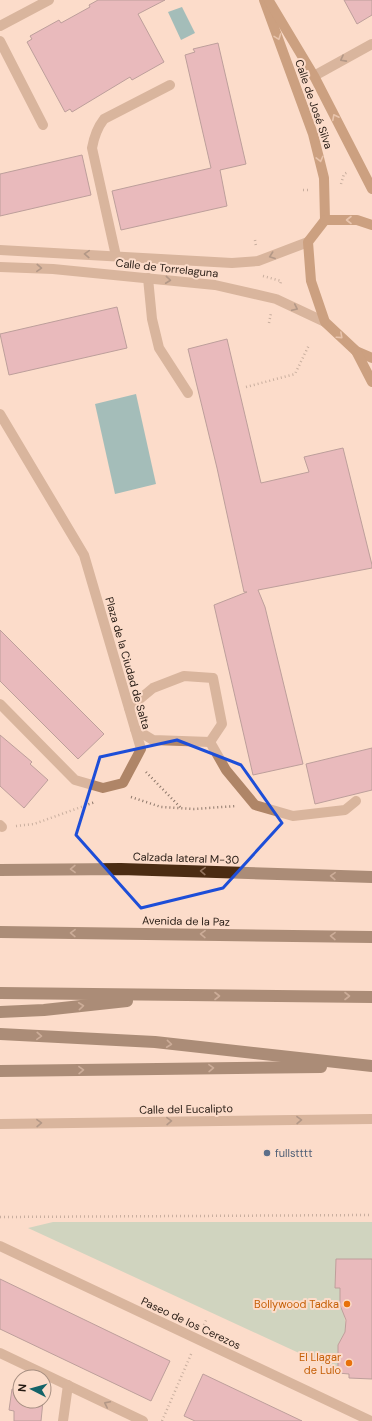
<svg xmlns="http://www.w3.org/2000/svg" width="372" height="1421" font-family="'DM Sans',sans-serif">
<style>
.green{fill:#9ccab2}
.water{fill:#3a97a4}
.building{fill:#d290ac;stroke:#725461}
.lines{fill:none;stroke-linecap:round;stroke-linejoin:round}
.path{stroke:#8c776a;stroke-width:2.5;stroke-dasharray:1 3;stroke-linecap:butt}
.service{stroke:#af8567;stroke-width:10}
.minor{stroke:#af8567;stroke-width:10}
.tertiary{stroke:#af8567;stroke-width:10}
.secondary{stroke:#925726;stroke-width:10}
.motorway{stroke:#4b2c13;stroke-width:12}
.oneway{stroke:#d2a788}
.oneway2{stroke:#5c4535}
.oneway3{stroke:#92725c}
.marked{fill:none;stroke:#1d4ed8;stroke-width:3;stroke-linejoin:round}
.service-dot{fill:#5c6f8a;stroke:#fcdcca;stroke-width:1.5}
.food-dot{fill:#e8710a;stroke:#fcdcca;stroke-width:1.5}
.labels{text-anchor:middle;stroke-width:4;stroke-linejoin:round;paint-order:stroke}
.street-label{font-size:11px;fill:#251a13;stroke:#fcdcca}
.service-label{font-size:11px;fill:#4e5e75;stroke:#fcdcca;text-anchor:start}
.food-label{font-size:11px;fill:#c56008;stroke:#fcdcca;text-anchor:end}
</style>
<rect width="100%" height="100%" fill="#fcdcca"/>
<path class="green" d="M53,1222H372V1259H336L335,1287L340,1288L346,1327L345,1332L338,1345V1371L28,1228Z"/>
<g class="water">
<path d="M182,7L195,33L181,40L168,12Z"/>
<path d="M136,394L156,484L115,494L95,404Z"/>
</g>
<g class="building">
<path d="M98,0H165L138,14L164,62L132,80L130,77L72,112L70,109L65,112L27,42L32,39L30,36L59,20L61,23L90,7L89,5Z"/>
<path d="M344,0H372V15L357,24Z"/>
<path d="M218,43L246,164L220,170L227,206L121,230L112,191L211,168L185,55L195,52L193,49Z"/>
<path d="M82,155L91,195L0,216V174Z"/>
<path d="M117,307L127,348L9,375L0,334Z"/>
<path d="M227,339L261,483L309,472L304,457L343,448L372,565V568L258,590L265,607L303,764L253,775L214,605L247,592H244L217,468L188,349Z"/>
<path d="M0,630L104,734L78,759L0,681Z"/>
<path d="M0,735L32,762L30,764L48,780L24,808L0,786Z"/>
<path d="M372,748V790L315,804L306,764Z"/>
<path d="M336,1259H372V1379L349,1378V1374L338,1373V1345L345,1332L346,1320L340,1305V1288H335Z"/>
<path d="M0,1279L170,1361L151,1401L0,1329Z"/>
<path d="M203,1374L302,1421H195L184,1416Z"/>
<path d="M12,1389L20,1390V1401H43L41,1421H14V1411L9,1410Z"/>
</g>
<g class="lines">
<g class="path">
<path d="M341,184L344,174L348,172"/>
<path d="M303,190H309"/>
<path d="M255,240L256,246"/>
<path d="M263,276L281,281L280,286"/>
<path d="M269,323L271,313"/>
<path d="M246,387L295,374L309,345"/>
<path d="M146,772L181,808"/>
<path d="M131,797L161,807L194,809L236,806"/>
<path d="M16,826L34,824L95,802"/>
<path d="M0,1217L372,1215"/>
<path d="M204,1325L207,1318"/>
<path d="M162,1421L192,1352"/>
</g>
<g class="service">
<path d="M116,256L92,148C94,137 97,128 104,119L170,85"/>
<path d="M148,278L152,319L159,348L188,393"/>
<path d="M129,708L153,688L184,676L213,678L222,724L210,742L153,740L135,729"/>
<path d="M210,742L226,770L255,805L293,816L345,810L356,801"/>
</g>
<g class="minor">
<path d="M0,26L49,0"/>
<path d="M0,41L43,125"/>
<path d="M314,76L372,44"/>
<path d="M0,414L84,555L141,749L123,783L103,788L75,780L0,704"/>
<path d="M0,825L2,827"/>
<path d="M0,1124L372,1119"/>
<path d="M0,1353L143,1421"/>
<path d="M63,1421L68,1385"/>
</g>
<g class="tertiary">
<path d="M0,250L232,263L258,261L308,242"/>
<path d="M0,267L53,269L215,285L276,299L325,322"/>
<path d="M0,1246L371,1421"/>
</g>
<g class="secondary">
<path d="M264,0L313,134L324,178L325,220"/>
<path d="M269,1L314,76L372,189"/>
<path d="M325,220L308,242L311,281L325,322L356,351L372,358"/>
<path d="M325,220H357L372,225"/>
<path d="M356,351L372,382"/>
</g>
<g class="motorway">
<path d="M0,870L121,869L372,877"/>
<path d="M0,932L372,937"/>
<path d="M0,993L372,997"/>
<path d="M0,1012L44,1010L127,1001"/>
<path d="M0,1034L155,1042L372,1066"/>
<path d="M0,1071L321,1067"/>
</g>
</g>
<defs><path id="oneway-chevron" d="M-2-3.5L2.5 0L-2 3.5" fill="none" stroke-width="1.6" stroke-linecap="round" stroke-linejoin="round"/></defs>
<g class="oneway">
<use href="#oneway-chevron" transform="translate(278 37) rotate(70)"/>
<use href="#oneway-chevron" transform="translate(335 117) rotate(-117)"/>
<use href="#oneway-chevron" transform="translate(320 159) rotate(76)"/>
<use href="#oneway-chevron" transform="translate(349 220) rotate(-180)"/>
<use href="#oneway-chevron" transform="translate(340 336) rotate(42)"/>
</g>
<g class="oneway2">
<use href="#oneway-chevron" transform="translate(343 59) rotate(152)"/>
<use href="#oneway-chevron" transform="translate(87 254) rotate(-177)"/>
<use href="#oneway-chevron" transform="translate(272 256) rotate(160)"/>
<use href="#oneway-chevron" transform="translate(39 268) rotate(3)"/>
<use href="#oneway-chevron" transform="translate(168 280) rotate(6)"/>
<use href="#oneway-chevron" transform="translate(295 308) rotate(25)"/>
<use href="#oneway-chevron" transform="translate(299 1120) rotate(-1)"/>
<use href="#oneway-chevron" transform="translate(169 1121) rotate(-1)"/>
<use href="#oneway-chevron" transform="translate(39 1123) rotate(-1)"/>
<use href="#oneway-chevron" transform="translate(107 1404) rotate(-154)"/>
</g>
<g class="oneway3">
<use href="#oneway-chevron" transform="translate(73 869) rotate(179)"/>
<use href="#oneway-chevron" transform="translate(203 871) rotate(-178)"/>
<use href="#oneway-chevron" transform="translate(333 876) rotate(-178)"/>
<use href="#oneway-chevron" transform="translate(73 933) rotate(-179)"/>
<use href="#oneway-chevron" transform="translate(203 934) rotate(-179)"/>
<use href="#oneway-chevron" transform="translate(333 936) rotate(-179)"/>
<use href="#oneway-chevron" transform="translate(217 996)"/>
<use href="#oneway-chevron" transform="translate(347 996)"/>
<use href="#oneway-chevron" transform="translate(81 1006) rotate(-6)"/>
<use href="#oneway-chevron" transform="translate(39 1036) rotate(3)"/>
<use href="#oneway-chevron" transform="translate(169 1044) rotate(6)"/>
<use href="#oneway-chevron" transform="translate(211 1068) rotate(-1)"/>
<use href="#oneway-chevron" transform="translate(81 1070) rotate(-1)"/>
</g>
<path d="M0 0H372V1421H0ZM177,740L241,765L282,823L223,888L141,908L76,835L100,757Z" fill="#fcdcca" fill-opacity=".55" fill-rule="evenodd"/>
<path class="marked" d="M177,740L241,765L282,823L223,888L141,908L76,835L100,757Z"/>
<circle class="service-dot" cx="267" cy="1153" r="4"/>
<g class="food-dot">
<circle cx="347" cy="1304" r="4"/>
<circle cx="349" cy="1363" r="4"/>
</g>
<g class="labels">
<g class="street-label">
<text transform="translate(314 104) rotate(71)" y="4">Calle de José Silva</text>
<text transform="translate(167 268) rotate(6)" y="4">Calle de Torrelaguna</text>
<text transform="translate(128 663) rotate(74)" y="4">Plaza de la Ciudad de Salta</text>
<text transform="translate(186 858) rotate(2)" y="4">Calzada lateral M-30</text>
<text transform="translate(186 921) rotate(1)" y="4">Avenida de la Paz</text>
<text transform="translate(186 1109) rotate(-1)" y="4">Calle del Eucalipto</text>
<text transform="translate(191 1323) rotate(25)" y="4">Paseo de los Cerezos</text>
</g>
<g class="service-label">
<text x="275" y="1157">fullstttt</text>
</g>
<g class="food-label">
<text x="339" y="1308">Bollywood Tadka</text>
<text x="341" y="1361">El Llagar<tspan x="341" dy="13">de Lulo</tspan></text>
</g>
</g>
<g transform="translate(32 1389) rotate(276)"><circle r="19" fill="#fcdcca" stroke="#a68e81"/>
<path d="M0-3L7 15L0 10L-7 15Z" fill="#146368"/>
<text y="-6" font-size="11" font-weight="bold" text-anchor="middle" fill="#251a13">N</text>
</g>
</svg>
